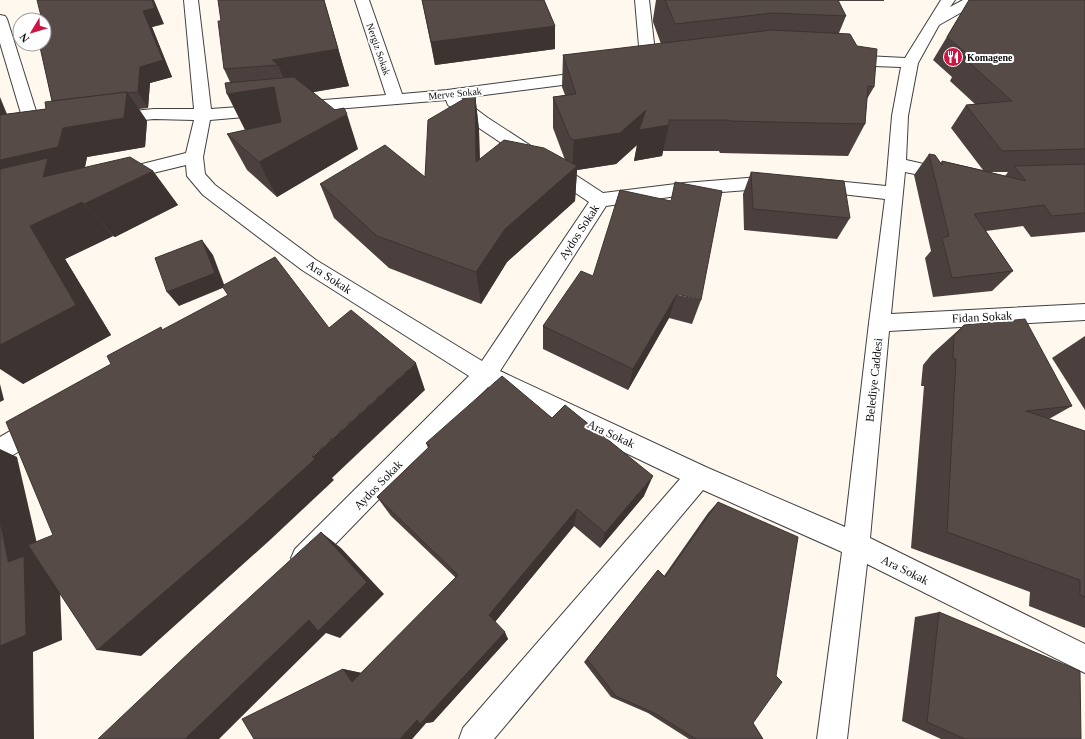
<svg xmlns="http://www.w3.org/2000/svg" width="1085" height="739" font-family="'Times New Roman',serif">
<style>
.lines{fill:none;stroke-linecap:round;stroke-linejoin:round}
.minor-casing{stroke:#404040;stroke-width:2}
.minor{fill:#fff;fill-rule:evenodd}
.wall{fill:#4b403e;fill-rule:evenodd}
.shaded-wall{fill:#3d3432}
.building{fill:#574b48;stroke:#3d3432}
.labels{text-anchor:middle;stroke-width:4;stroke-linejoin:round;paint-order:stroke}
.far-street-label{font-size:10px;fill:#0d0d0d;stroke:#fff}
.far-poi-label{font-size:10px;font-weight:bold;fill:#0d0d0d;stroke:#fff;text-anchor:start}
.street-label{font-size:12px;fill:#0d0d0d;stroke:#fff}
</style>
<rect width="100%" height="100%" fill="#fff8ee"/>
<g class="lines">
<g class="minor-casing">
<g id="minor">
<path d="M184,0H198L211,109L266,105L272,106L274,110L272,114L266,115L210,120L203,157L205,174L215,185L316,260L482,361L589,202L476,126L448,105L446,100L299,112L293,111L291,107L293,103L299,102L386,95L355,0H369L402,94L447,90L593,71L599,73L601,76L599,79L593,81L461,98L488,118L603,193L684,183L760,177L782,179L785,184L782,189L776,190L760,189L684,195L606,206L500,371L708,468L845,527L869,323L885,199L815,191L809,190L806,185L809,180L815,179L886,186L892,116L901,67L846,65L841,63L838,60L841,57L846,55L905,58L941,0H955L950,7L963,0H980L978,3L939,25L918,63L908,116L906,160L955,171L958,175L955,179L949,181L905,172L891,314L1085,304V320L889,331L870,538L1085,644V673L867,564L847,739H817L842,552L703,490L494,739H459L463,728L680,479L488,387L313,567L304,571L295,567L291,558L295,549L469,376L302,270L203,195L187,176L186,165L120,181L114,179L111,175L114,171L186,153L194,120L154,119L113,123L107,122L105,118L107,114L113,113L154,109H194Z"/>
<path d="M635,0H649L657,69L654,72L649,74L644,72L641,69Z"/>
<path d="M0,15L5,16L7,19L41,127L39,131L33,133L27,131L25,127L0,43Z"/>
<path d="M40,415L48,418L52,426L48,434L8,458L0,461V437L32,418Z"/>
</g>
</g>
<use href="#minor" class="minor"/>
</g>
<g class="wall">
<path d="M218,0H324L349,86L313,92L358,149L277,197L247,170L227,134L248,130L230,82L224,69L221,21Z"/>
<path d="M422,0H544L555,26V49L435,65Z"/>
<path d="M656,0H884V1H838L846,16L839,33L874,87L867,99L865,124L848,156L720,153L719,151H663L662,156L634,161L637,145L616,164L577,170L575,201L507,262L481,304L389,268L334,218L320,184L425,177L475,94L479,130L480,159L565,160L553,128V97L565,95L562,87L563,55L661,44L653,22V19Z"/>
<path d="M969,0H1085V232L1031,237L1023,226L986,231L1013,271L992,291L933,297L925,258L931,251L914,175L929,154L941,163L942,161L983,170L951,128L966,105L975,104L950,81L952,77L933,60ZM990,172H1008L1005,176Z"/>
<path d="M164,24L152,27L172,77L150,83L148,108L139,109L147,121L145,147L87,157L85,167L153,171L178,205L115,237L113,236L65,259L111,335L23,384L7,114L46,109L52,101L40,47Z"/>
<path d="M751,172L850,218L837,239L744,230L743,194Z"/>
<path d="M593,276L701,300L692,324L669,318L628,390L543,349V326Z"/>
<path d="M964,325L1072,406L1049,419L1085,431V628L1029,606L1030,592L911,548L924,386H921L923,365L932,354Z"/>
<path d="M1085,336V410L1052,358Z"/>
<path d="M426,443L644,496L600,548L574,526L495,622L508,639L433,722L426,723L412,739H254L343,669L361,673L456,578L391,516L377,497L428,448Z"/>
<path d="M718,502L753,723L763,739H689L648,713L611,697L584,662L658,570L664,576L708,513Z"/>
<path d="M939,612L1081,739H941L902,721L915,617Z"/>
</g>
<g class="shaded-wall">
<path d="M152,0H154L164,24L152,27L172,77L150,83L148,108L138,92L140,67L143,11Z"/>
<path d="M324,0L349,86L291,96L278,65L272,60Z"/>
<path d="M555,26V49L435,65L431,42Z"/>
<path d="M274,87L289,123L245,130L227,94Z"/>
<path d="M127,92L147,121L145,147L87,157L83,176L82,202L113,236L65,259L111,335L23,384L0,369V160L63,128Z"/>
<path d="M475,94L479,130L480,197L476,162Z"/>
<path d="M0,97L11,124L0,126Z"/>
<path d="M646,110L669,125L662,156L634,161L637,145L616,164L577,170L575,201L507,262L481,304L476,272L505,229L572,170L574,140Z"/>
<path d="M347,114L358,149L277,197L259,162Z"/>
<path d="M153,171L178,205L115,237L84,204Z"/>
<path d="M202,240L213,255L225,287L179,306L167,292Z"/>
<path d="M677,294L669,318L628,390L633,369Z"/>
<path d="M416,363L425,390L332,478L334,480L270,540L141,656L97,650Z"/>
<path d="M0,384L4,400L0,402Z"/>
<path d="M0,449L17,457L41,561L59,566L62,640L33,652L34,739H0V646L8,562L0,522Z"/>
<path d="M653,476L644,496L600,548L605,533Z"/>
<path d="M577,509L574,526L494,623L489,615Z"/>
<path d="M321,532L341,548L384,594L340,638L326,633L219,739H185Z"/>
<path d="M505,632L508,639L433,722L426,723L412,739H400L417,720Z"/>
<path d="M343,669L362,673L352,682Z"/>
</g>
<g class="building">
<path d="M37,0H152L155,8L143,11L163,60L140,67L138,92L128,93L127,92L52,101L40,47L48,44L44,30V20H42Z"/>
<path d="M218,0H324L338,49L272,60L278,65L224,69L218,21H221Z"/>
<path d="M422,0H544L555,26L431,42Z"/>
<path d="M665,0H838L846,16L773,13L675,24Z"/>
<path d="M969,0H1085V149L1002,151L966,105L1012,101L964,58L971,57L947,37Z"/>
<path d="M772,30L850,34L857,46L877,49L874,87L868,86L865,124L730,121L729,120H669V125L639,130L646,110L620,133L574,140L570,138L553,97L576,94L563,55Z"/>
<path d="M294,77L335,110L344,108L347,114L259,162L227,134L281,122L274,87L227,94L225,83Z"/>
<path d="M127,92L124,118L63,128L58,147L0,160V115L46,109L45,102Z"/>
<path d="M474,93L475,94L476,162L504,140L544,148L577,166L505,229L476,272L377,236L320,184L385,145L425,177L428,120Z"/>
<path d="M929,154L935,155L942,165V161L1026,181L1014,166L1085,164V213L1052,216L1044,205L974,214L1013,271L952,278L942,238L949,236Z"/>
<path d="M130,157L153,171L84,204L82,202L30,226L76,305L0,345V169L48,158L43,177Z"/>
<path d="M751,172L844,181L850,218L753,209Z"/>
<path d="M675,182L722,191L701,300L677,294L633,369L543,326L581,271L593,276L620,190L671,201Z"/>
<path d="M202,240L215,273L167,292L155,258Z"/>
<path d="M275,257L329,328L351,310L416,363L312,456L315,459L243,524L97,650L28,545L53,535L6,422L111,364L107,356L161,327L162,330L228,295L222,286Z"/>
<path d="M1025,319L1072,406L1026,411L1085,431V597L1080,595V580L947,532L956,359H953L954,336L964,325Z"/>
<path d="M502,376L552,418L565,405L653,476L605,533L577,509L489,615L505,632L420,724L417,720L400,739H254L242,719L343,669L352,682L458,575L377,497L430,446L426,443Z"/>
<path d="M718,502L798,537L776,676L782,682L753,723L763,739H696L656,714L616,696L587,659L658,570L665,577Z"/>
<path d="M0,522L8,562L24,556L26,635L0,646Z"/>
<path d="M321,532L367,582L318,631L309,620L185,739H98L192,650Z"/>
<path d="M939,612L1080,671L1081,739H965L927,722Z"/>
</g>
<defs>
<g id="restaurant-disc" transform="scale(1)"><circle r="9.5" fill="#cd1644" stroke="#fff"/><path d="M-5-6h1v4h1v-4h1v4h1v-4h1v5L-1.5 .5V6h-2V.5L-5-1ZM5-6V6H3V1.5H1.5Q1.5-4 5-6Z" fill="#fff"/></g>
</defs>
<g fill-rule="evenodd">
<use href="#restaurant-disc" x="953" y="57"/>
</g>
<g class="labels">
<g class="far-street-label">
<text transform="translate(379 49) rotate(71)" y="4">Nergiz Sokak</text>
<text transform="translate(455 93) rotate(-6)" y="4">Merve Sokak</text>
</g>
<g class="far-poi-label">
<text x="967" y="61">Komagene</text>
</g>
<g class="street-label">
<text transform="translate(579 232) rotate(-57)" y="4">Aydos Sokak</text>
<text transform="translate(329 277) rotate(33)" y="4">Ara Sokak</text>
<text transform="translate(982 317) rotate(-3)" y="4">Fidan Sokak</text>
<text transform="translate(874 380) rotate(-84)" y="4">Belediye Caddesi</text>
<text transform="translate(611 434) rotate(25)" y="4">Ara Sokak</text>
<text transform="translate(378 485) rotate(-46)" y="4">Aydos Sokak</text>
<text transform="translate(905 570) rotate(26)" y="4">Ara Sokak</text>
</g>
</g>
<g transform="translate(32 32) rotate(232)"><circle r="19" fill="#ffffff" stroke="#9e9e9e"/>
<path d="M0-3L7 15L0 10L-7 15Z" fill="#cd1644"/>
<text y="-6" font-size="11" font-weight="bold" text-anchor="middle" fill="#0d0d0d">N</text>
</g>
</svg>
